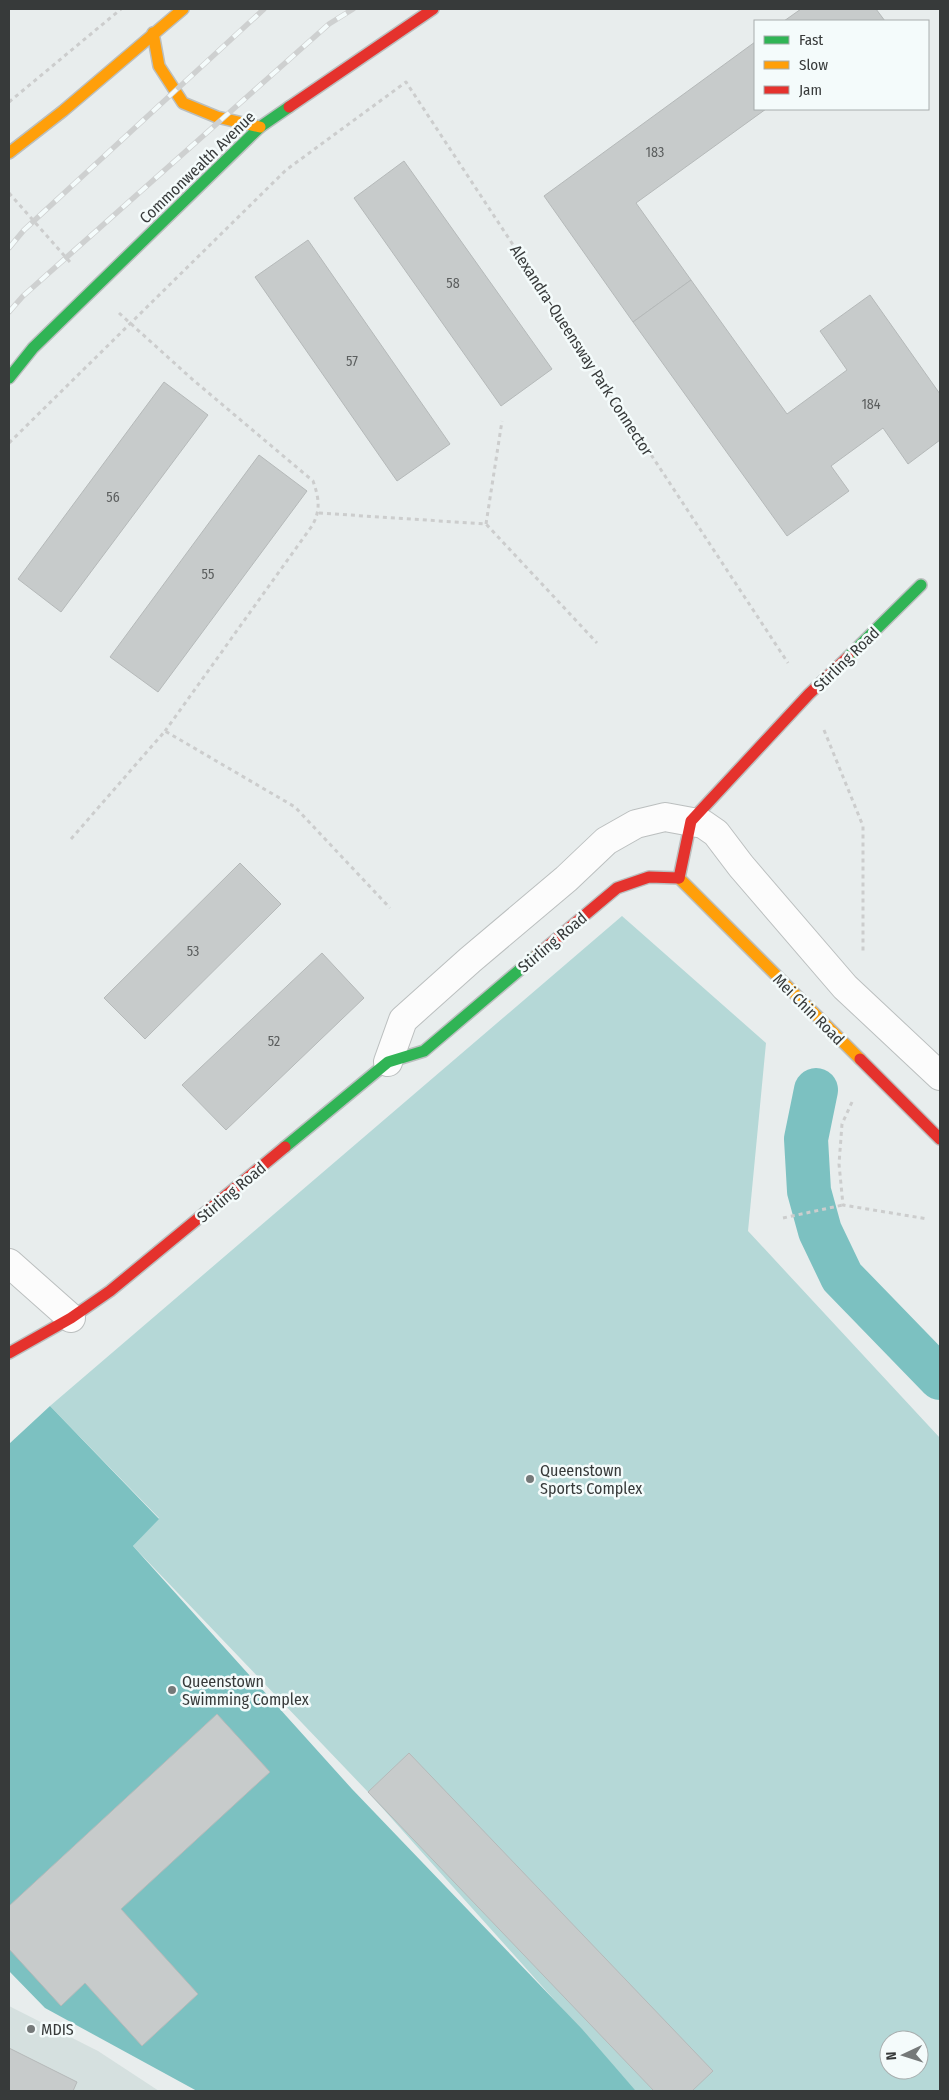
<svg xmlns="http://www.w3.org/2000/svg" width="949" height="2100" font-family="'Fira Sans Condensed',sans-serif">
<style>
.built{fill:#d5e0df}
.green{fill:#b5d8d7;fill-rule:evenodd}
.water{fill:#7cc1c1}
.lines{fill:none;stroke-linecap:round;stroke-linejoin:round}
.canal{stroke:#7cc1c1;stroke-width:44}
.building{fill:#c7cbcb;stroke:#b5b9b9}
.street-casing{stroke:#bbbfbf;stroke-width:30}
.fast-casing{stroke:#bbbfbf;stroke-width:14}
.slow-casing{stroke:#bbbfbf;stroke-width:14}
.jam-casing{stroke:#bbbfbf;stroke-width:14}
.path{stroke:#cccdcd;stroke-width:3;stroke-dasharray:4 4;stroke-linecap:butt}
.street{stroke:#fcfcfc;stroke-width:28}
.fast{stroke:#30b455;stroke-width:11}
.slow{stroke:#ff9f0a;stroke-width:11}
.jam{stroke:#e5322d;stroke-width:11}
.rail-casing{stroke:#ced0d0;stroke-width:5.5}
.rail{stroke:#f4fbfb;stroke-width:4;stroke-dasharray:11;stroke-linecap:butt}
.poi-dot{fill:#757979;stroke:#f4fbfb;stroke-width:2}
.labels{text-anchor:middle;stroke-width:5;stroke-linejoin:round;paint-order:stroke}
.number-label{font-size:14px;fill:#5b5e5e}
.street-label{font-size:16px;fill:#373a3a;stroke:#f4fbfb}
.poi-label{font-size:16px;fill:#373a3a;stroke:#f4fbfb;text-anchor:start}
</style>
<rect width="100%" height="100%" fill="#e8eded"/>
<path class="built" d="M9,2006L98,2051L159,2091H9Z"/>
<path class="green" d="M622,916L766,1043L748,1231L940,1438V2091H636L368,1792L133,1546L159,1518L50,1406ZM889,2040H919V2070H889Z"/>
<path class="water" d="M50,1406L159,1519L133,1546L352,1789L582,2029L636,2091H197L45,2008L9,1971V1444Z"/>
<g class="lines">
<path class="canal" d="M816,1090L806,1139L809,1191L820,1231L842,1277L940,1378"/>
</g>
<g class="building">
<path d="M801,9H876L885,21H784Z"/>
<path d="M755,42V109H766L636,203L691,280L633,322L544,196Z"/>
<path d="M404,161L552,369L501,406L354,198Z"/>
<path d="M308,240L450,444L397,481L255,277Z"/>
<path d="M691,280L787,414L847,370L820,331L870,295L940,394V440L908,464L883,428L831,466L849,491L787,536L633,322Z"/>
<path d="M164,382L208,415L61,612L18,579Z"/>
<path d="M259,455L307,491L158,692L110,657Z"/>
<path d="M240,863L281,904L145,1039L104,998Z"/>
<path d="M322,953L364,998L226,1130L182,1085Z"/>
<path d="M217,1714L270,1772L121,1909L198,1994L142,2046L85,1983L61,2006L9,1949V1906Z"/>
<path d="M409,1753L713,2071L692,2091H654L368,1792Z"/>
<path d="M9,2048L77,2082L73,2091H9Z"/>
</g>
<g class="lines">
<g class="street-casing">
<g id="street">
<path d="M388,1062L403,1020L470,960L566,879L606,841L636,824L665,817L703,824L716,833L741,866L845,987L940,1076"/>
<path d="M9,1263L71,1318"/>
</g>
</g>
<g class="fast-casing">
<g id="fast">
<path d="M9,378L33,348L260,127L289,107"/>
<path d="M848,657L921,585"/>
<path d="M285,1147L388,1062L424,1051L536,956"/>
</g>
</g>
<g class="slow-casing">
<g id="slow">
<path d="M153,33L159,66L183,103L217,117L260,127"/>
<path d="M9,153L63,111L183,9"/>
<path d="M679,878L860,1059"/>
</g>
</g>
<g class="jam-casing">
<g id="jam">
<path d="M289,107L433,9"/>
<path d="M679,878L691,821L809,694L848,657"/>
<path d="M536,956L617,888L649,877L679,878"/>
<path d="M860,1059L940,1139"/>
<path d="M9,1353L71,1318L110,1291L285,1147"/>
</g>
</g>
<g class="path">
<path d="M9,102L121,9"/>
<path d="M9,193L70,262"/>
<path d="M119,313L192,379L313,481C319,498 321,510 312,526L165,731"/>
<path d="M9,443L286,170L406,82L788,663"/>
<path d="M319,513L486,524L597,643"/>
<path d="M486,524L502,421"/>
<path d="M824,730L863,826V951"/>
<path d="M71,839L165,731L295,807L390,908"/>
<path d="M852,1102L842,1124L839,1164L843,1205L928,1219"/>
<path d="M783,1218L843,1205"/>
</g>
<use href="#street" class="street"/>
<use href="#fast" class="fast"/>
<use href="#slow" class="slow"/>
<use href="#jam" class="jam"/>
<g class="rail-casing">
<g id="rail">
<path d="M9,248L24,230L264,9"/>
<path d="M9,312L23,296L329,24L353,9"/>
</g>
</g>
<use href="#rail" class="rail"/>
</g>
<g class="poi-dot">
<circle cx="530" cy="1479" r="5"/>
<circle cx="172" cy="1690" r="5"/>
<circle cx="31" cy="2029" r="5"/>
</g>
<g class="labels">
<g class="number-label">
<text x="655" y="157">183</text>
<text x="453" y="288">58</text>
<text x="352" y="366">57</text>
<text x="871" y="409">184</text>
<text x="113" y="502">56</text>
<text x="208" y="579">55</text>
<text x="193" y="956">53</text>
<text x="274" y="1046">52</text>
</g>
<g class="street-label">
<text transform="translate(197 167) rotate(-44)" y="6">Commonwealth Avenue</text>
<text transform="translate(582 350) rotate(57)" y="6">Alexandra-Queensway Park Connector</text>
<text transform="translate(846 659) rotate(-44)" y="6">Stirling Road</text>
<text transform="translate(552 942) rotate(-40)" y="6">Stirling Road</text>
<text transform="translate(809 1009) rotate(45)" y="6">Mei Chin Road</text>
<text transform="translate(231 1192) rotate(-40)" y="6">Stirling Road</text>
</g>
<g class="poi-label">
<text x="540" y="1476">Queenstown<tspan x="540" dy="18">Sports Complex</tspan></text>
<text x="182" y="1687">Queenstown<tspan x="182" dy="18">Swimming Complex</tspan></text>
<text x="41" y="2035">MDIS</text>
</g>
</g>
<rect width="949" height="2100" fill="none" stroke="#373a3a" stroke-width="20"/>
<rect x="754" y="20" width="175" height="90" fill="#f4fbfb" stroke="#a8aeae"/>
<rect x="764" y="36" width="25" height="8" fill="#30b455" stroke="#a8aeae"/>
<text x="799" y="45" font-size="15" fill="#373a3a">Fast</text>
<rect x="764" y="61" width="25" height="8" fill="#ff9f0a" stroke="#a8aeae"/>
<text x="799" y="70" font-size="15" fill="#373a3a">Slow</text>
<rect x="764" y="86" width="25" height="8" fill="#e5322d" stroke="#a8aeae"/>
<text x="799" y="95" font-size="15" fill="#373a3a">Jam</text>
<g transform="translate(904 2055) rotate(266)"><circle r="24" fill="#f4fbfb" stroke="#a8aeae"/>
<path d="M0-4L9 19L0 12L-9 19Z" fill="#757979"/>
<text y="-8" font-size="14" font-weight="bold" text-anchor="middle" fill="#373a3a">N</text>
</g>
</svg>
